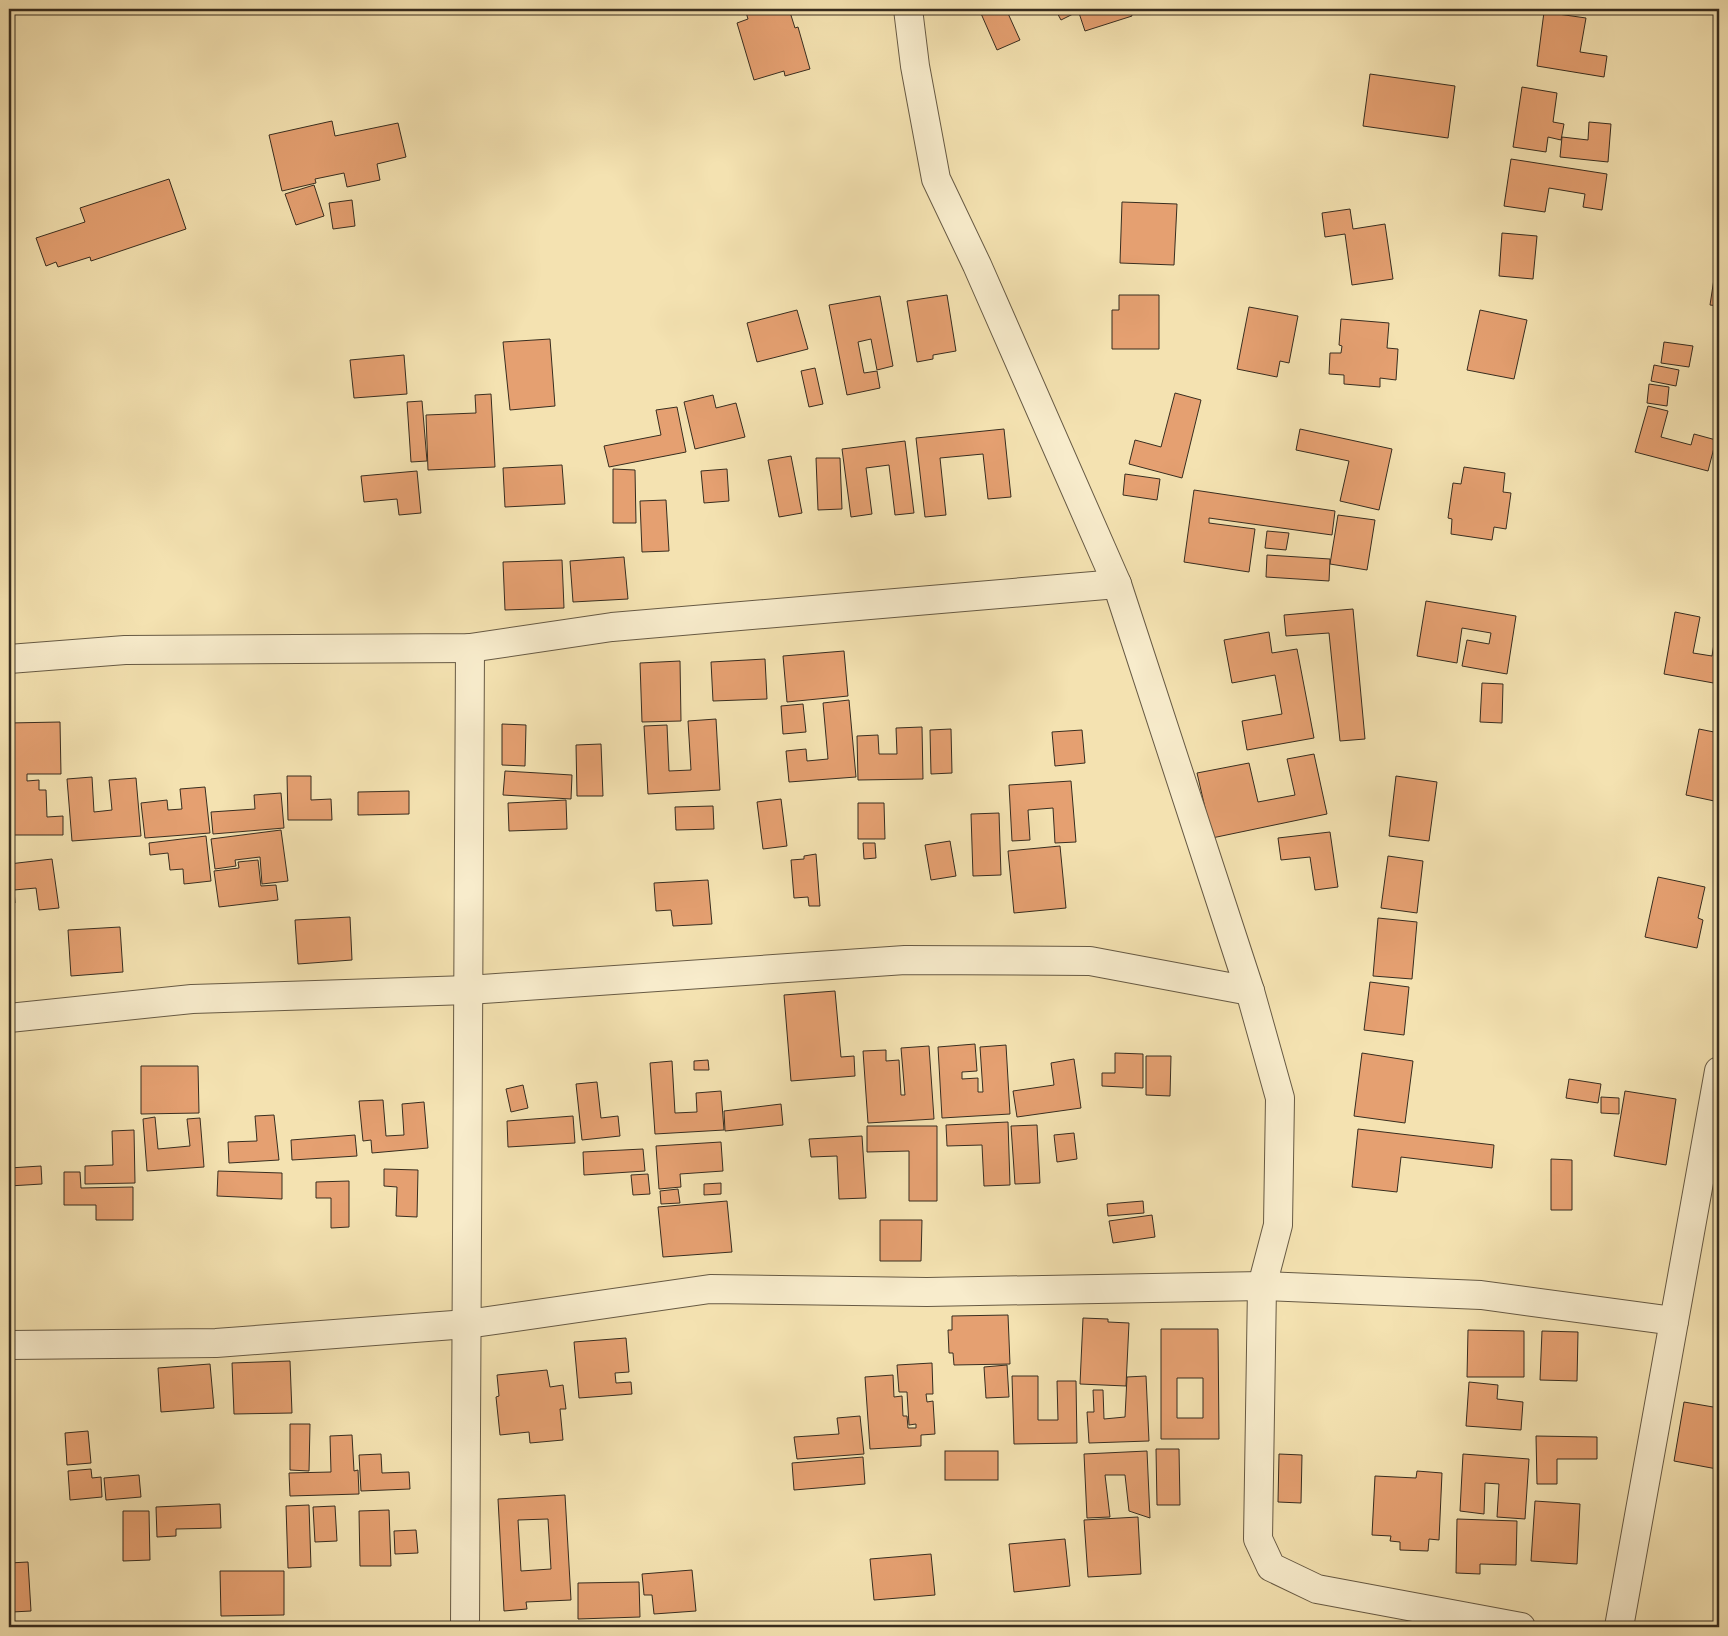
<svg xmlns="http://www.w3.org/2000/svg" width="1728" height="1636" font-family="'EB Garamond',serif">
<style>
.building{fill:#e5a071;stroke:#382d1f;fill-rule:evenodd}
.lines{fill:none;stroke-linecap:round;stroke-linejoin:round}
.minor-casing{stroke:#675a44;stroke-width:30}
.minor{stroke:#f8eccc;stroke-width:28}
</style>
<rect width="100%" height="100%" fill="#f4e2b1"/>
<filter id="stains"><feTurbulence type="fractalNoise" baseFrequency=".004" numOctaves="4"/><feColorMatrix values="0 0 0 0 .2 0 0 0 0 .09 0 0 0 0 .02 0 0 0 .5 -.17"/></filter>
<radialGradient id="worn" r=".72"><stop offset=".6" stop-color="#630" stop-opacity="0"/><stop offset="1" stop-color="#630" stop-opacity=".3"/></radialGradient>
<g class="building">
<path d="M745,9H789L795,28L798,27L810,69L785,76L784,71L754,80L737,23L748,19Z"/>
<path d="M979,9H1006L1020,40L997,50Z"/>
<path d="M1055,9H1073L1075,13L1061,20Z"/>
<path d="M1080,9H1130L1132,16L1085,31L1078,10Z"/>
<path d="M1544,12L1586,18L1580,52L1607,56L1604,77L1537,66Z"/>
<path d="M1370,74L1455,86L1448,138L1363,126Z"/>
<path d="M1522,87L1557,93L1553,122L1564,124L1561,140L1548,137L1546,152L1513,147Z"/>
<path d="M332,121L335,136L398,123L406,157L377,164L380,180L347,187L344,173L315,179L316,183L282,191L269,135Z"/>
<path d="M1589,122L1611,124L1608,162L1560,157L1562,137L1588,140Z"/>
<path d="M1511,159L1607,174L1602,210L1583,207L1585,194L1549,188L1545,212L1504,206Z"/>
<path d="M169,179L186,229L91,261L90,257L58,267L56,262L46,266L36,238L85,222L80,208Z"/>
<path d="M314,185L324,216L296,225L285,194Z"/>
<path d="M352,200L355,226L333,229L329,203Z"/>
<path d="M1122,202L1177,204L1174,265L1120,263Z"/>
<path d="M1350,209L1353,229L1385,224L1393,279L1352,285L1345,234L1325,237L1322,213Z"/>
<path d="M1502,233L1537,236L1533,279L1499,276Z"/>
<path d="M1719,246V306L1710,305Z"/>
<path d="M947,295L956,351L933,355V359L917,362L907,301Z"/>
<path d="M1119,295H1159V349H1112V310H1119Z"/>
<path d="M880,296L893,366L877,370L871,339L858,342L864,373L877,371L880,388L847,395L829,305Z"/>
<path d="M1249,307L1298,316L1289,363L1280,361L1277,377L1237,369Z"/>
<path d="M797,310L808,349L757,362L747,323Z"/>
<path d="M1480,310L1527,320L1514,379L1467,370Z"/>
<path d="M1341,319L1389,323L1387,348L1398,349L1396,380L1380,378V387L1344,384V375L1329,374L1330,353H1341L1342,346L1339,345Z"/>
<path d="M550,339L555,406L510,410L503,342Z"/>
<path d="M1664,342L1693,346L1689,367L1661,363Z"/>
<path d="M404,355L407,394L354,398L350,360Z"/>
<path d="M1654,365L1679,370L1676,386L1651,381Z"/>
<path d="M815,368L823,404L809,407L801,371Z"/>
<path d="M1649,384L1669,387L1667,406L1647,403Z"/>
<path d="M1175,393L1201,400L1182,478L1129,464L1135,440L1161,447Z"/>
<path d="M491,394L495,467L428,470L426,415L476,413L475,395Z"/>
<path d="M713,395L716,408L736,403L745,437L695,449L684,402Z"/>
<path d="M422,401L427,461L411,462L407,402Z"/>
<path d="M1648,406L1668,411L1661,437L1691,445L1694,434L1716,440L1708,471L1635,452Z"/>
<path d="M677,407L686,452L609,467L604,446L661,435L656,410Z"/>
<path d="M1004,429L1011,497L988,499L983,454L940,458L946,515L925,517L916,438Z"/>
<path d="M1300,429L1392,449L1379,510L1340,501L1349,461L1296,450Z"/>
<path d="M905,441L914,513L895,515L889,465L866,468L872,514L851,517L842,449Z"/>
<path d="M791,456L802,513L779,517L768,460Z"/>
<path d="M816,458H840L842,509L818,510Z"/>
<path d="M562,465L565,504L505,507L503,468Z"/>
<path d="M1464,467L1505,473L1503,492L1511,493L1506,529L1494,527L1492,540L1451,534L1452,519L1448,518L1453,483L1461,484Z"/>
<path d="M613,469L635,470L636,523H613Z"/>
<path d="M727,469L729,501L704,503L701,471Z"/>
<path d="M417,471L421,513L399,515L397,499L364,502L361,476Z"/>
<path d="M1125,474L1160,479L1157,500L1123,495Z"/>
<path d="M1194,490L1335,511L1332,535L1209,518V523L1255,529L1249,572L1184,562Z"/>
<path d="M666,500L669,551L642,552L640,501Z"/>
<path d="M1338,515L1375,520L1367,570L1330,564Z"/>
<path d="M1267,531L1289,533L1286,550L1265,548Z"/>
<path d="M1267,555L1330,559L1329,581L1266,577Z"/>
<path d="M624,557L628,599L573,602L570,561Z"/>
<path d="M562,560L564,608L505,610L503,562Z"/>
<path d="M1426,601L1516,616L1507,674L1462,666L1467,640L1489,644L1491,633L1462,628L1457,663L1417,656Z"/>
<path d="M1353,609L1365,739L1340,741L1329,633L1286,636L1284,615Z"/>
<path d="M1675,612L1700,617L1693,653L1712,656L1719,613V684L1664,674Z"/>
<path d="M1269,632L1272,653L1297,649L1314,738L1247,750L1242,721L1282,714L1275,675L1232,683L1224,640Z"/>
<path d="M844,651L848,696L787,702L783,656Z"/>
<path d="M765,659L767,699L713,701L711,662Z"/>
<path d="M680,661L681,721L642,722L640,663Z"/>
<path d="M1482,683L1503,684L1502,723L1480,722Z"/>
<path d="M849,700L856,777L789,782L786,751L806,749L807,761L828,759L823,703Z"/>
<path d="M803,704L806,732L783,734L781,706Z"/>
<path d="M716,719L720,790L648,794L644,726L667,725L669,771L691,770L688,721Z"/>
<path d="M60,722L61,774H27V781L39,780V790H46L47,817L63,816V835H9V723Z"/>
<path d="M502,724L526,725L525,766L502,765Z"/>
<path d="M922,727L923,779L858,780L857,736L878,735L879,754H897L896,728Z"/>
<path d="M951,729L952,773L931,774L930,730Z"/>
<path d="M1699,729L1719,733V802L1686,795Z"/>
<path d="M1082,730L1085,763L1055,766L1052,732Z"/>
<path d="M601,744L603,796H577L576,745Z"/>
<path d="M1314,754L1327,814L1212,838L1197,773L1249,763L1258,802L1295,795L1287,759Z"/>
<path d="M505,771L572,775L571,799L503,795Z"/>
<path d="M287,776H311V800L331,799L332,820H288Z"/>
<path d="M1396,776L1437,782L1429,841L1389,836Z"/>
<path d="M92,777L94,812L112,810L109,780L136,778L141,836L72,841L67,779Z"/>
<path d="M1071,781L1076,842L1055,843L1053,808L1028,810L1030,840L1012,841L1009,785Z"/>
<path d="M205,787L210,833L145,838L141,803L167,800L168,810L182,809L180,789Z"/>
<path d="M409,791V814L358,815V792Z"/>
<path d="M281,793L284,828L213,834L211,812L255,809L254,795Z"/>
<path d="M781,799L787,846L763,849L757,802Z"/>
<path d="M566,800L567,829L509,831L508,803Z"/>
<path d="M858,803H884L885,839H858Z"/>
<path d="M713,806L714,829L676,830L675,807Z"/>
<path d="M999,813L1001,875L973,876L971,814Z"/>
<path d="M281,830L288,881L262,884L260,857L235,860L236,866L215,869L211,839Z"/>
<path d="M1330,832L1338,887L1315,890L1310,857L1281,860L1278,838Z"/>
<path d="M206,836L211,881L184,884L183,869L170,870L168,853L150,855L149,843Z"/>
<path d="M950,841L956,876L931,880L925,845Z"/>
<path d="M863,843H875L876,858L864,859Z"/>
<path d="M1060,846L1066,908L1014,913L1008,851Z"/>
<path d="M816,854L820,906H809L808,897L794,898L791,860L804,859V856Z"/>
<path d="M1388,856L1423,861L1417,913L1381,908Z"/>
<path d="M52,859L59,908L39,910L36,888L14,890L15,903L9,904V864Z"/>
<path d="M258,860L261,886L276,885L278,900L219,907L214,871L239,868L238,862Z"/>
<path d="M1658,877L1705,887L1698,918L1703,920L1697,948L1645,937Z"/>
<path d="M708,880L712,924L673,926L671,910L656,911L654,883Z"/>
<path d="M350,917L352,960L298,964L295,920Z"/>
<path d="M1378,918L1417,922L1412,979L1373,976Z"/>
<path d="M120,927L123,972L71,976L68,930Z"/>
<path d="M1370,982L1409,987L1404,1035L1364,1030Z"/>
<path d="M835,991L841,1057L854,1056L855,1076L791,1081L784,995Z"/>
<path d="M975,1044L977,1071L962,1072V1079L978,1078V1092H983L980,1047L1006,1045L1010,1114L942,1118L938,1047Z"/>
<path d="M929,1046L934,1119L868,1123L863,1051L886,1050V1061L899,1060L901,1095H905L901,1048Z"/>
<path d="M1115,1053L1143,1054V1088L1102,1086V1073H1115Z"/>
<path d="M1362,1053L1413,1061L1405,1123L1354,1116Z"/>
<path d="M1146,1056H1171L1170,1096L1146,1095Z"/>
<path d="M1074,1059L1081,1108L1017,1117L1013,1091L1054,1085L1051,1063Z"/>
<path d="M708,1060L709,1070H694V1061Z"/>
<path d="M672,1061L675,1113L697,1112L696,1093L721,1091L724,1130L655,1134L650,1063Z"/>
<path d="M141,1066H198L199,1113L141,1114Z"/>
<path d="M1569,1079L1601,1084L1598,1103L1566,1098Z"/>
<path d="M597,1082L601,1118L618,1116L620,1136L582,1140L576,1084Z"/>
<path d="M523,1085L528,1108L511,1112L506,1089Z"/>
<path d="M1625,1091L1676,1099L1666,1165L1614,1156Z"/>
<path d="M1601,1097L1619,1098V1114L1601,1113Z"/>
<path d="M383,1100L386,1136L404,1135L402,1104L424,1102L428,1148L372,1153L371,1140L363,1141L359,1101Z"/>
<path d="M781,1104L783,1125L725,1131L724,1111Z"/>
<path d="M274,1115L279,1160L229,1163L228,1142L257,1141L255,1116Z"/>
<path d="M573,1116L575,1143L508,1147L507,1121Z"/>
<path d="M155,1117L158,1149L190,1146L187,1119L200,1118L204,1167L147,1171L143,1119Z"/>
<path d="M1008,1122L1010,1185L984,1186L982,1145L947,1146L946,1125Z"/>
<path d="M1037,1125L1040,1183L1015,1184L1011,1126Z"/>
<path d="M867,1126H937V1201H909V1151L867,1152Z"/>
<path d="M1358,1129L1494,1145L1492,1168L1401,1157L1397,1192L1352,1187Z"/>
<path d="M134,1130L135,1183L85,1184V1166L113,1165L112,1131Z"/>
<path d="M1074,1133L1077,1159L1057,1162L1054,1135Z"/>
<path d="M355,1135L357,1156L292,1160L291,1140Z"/>
<path d="M862,1136L866,1198L839,1199L837,1156L811,1157L809,1139Z"/>
<path d="M721,1142L723,1171L680,1174L681,1187L659,1189L656,1146Z"/>
<path d="M643,1149L645,1171L584,1175L583,1152Z"/>
<path d="M1551,1159L1572,1160V1210H1551Z"/>
<path d="M41,1166L42,1184L9,1186V1168Z"/>
<path d="M384,1169L418,1170L417,1217L396,1216L397,1187L384,1186Z"/>
<path d="M218,1171L282,1173V1199L217,1196Z"/>
<path d="M64,1172H80L81,1188L133,1187V1220H96V1205H64Z"/>
<path d="M648,1174L650,1194L633,1195L631,1175Z"/>
<path d="M349,1181V1227L331,1228V1198H316V1182Z"/>
<path d="M721,1183V1194L704,1195V1184Z"/>
<path d="M678,1189L680,1203L661,1204L660,1191Z"/>
<path d="M727,1201L732,1252L663,1257L658,1207Z"/>
<path d="M1143,1201L1144,1213L1108,1216L1107,1204Z"/>
<path d="M1152,1215L1155,1237L1113,1243L1109,1221Z"/>
<path d="M880,1220H922L921,1261H880Z"/>
<path d="M1008,1315L1010,1364L954,1365L953,1353H949L948,1330H952V1316Z"/>
<path d="M1083,1318L1108,1319V1322L1129,1323L1126,1386L1080,1384Z"/>
<path d="M1161,1329H1218L1219,1439H1161ZM1177,1378H1203V1418H1177Z"/>
<path d="M1468,1330L1524,1331V1377H1467Z"/>
<path d="M1542,1331L1578,1332L1577,1381L1540,1380Z"/>
<path d="M626,1338L629,1372L615,1373L616,1383L631,1382L632,1394L579,1398L574,1342Z"/>
<path d="M290,1361L292,1413L234,1414L232,1363Z"/>
<path d="M932,1363L933,1394H926L927,1402L933,1401L935,1434L921,1435V1446L870,1449L865,1377L893,1375L894,1397L902,1396L903,1416H907L908,1428H916V1424L909,1425L907,1392H899L897,1365Z"/>
<path d="M210,1364L214,1408L161,1412L158,1368Z"/>
<path d="M1007,1365L1009,1397L986,1398L984,1367Z"/>
<path d="M547,1370L550,1387L563,1385L566,1409H560L563,1440L530,1443L529,1432L500,1435L496,1397L499,1396L497,1375Z"/>
<path d="M1012,1376H1038V1420H1058L1057,1381H1076L1077,1443L1014,1444Z"/>
<path d="M1146,1376L1149,1441L1089,1443L1087,1412H1094L1093,1390H1103L1104,1419L1125,1417L1127,1377Z"/>
<path d="M1469,1382L1498,1385L1497,1399L1523,1402L1521,1430L1466,1426Z"/>
<path d="M1684,1402L1719,1408V1453L1717,1469L1674,1461Z"/>
<path d="M860,1416L864,1454L797,1459L794,1437L839,1434L837,1418Z"/>
<path d="M290,1424H310L309,1471L290,1470Z"/>
<path d="M88,1431L91,1463L67,1465L65,1433Z"/>
<path d="M352,1435L354,1471L358,1470L359,1494L290,1496L289,1473L331,1472L330,1436Z"/>
<path d="M1536,1436L1597,1437V1459H1557V1484H1537Z"/>
<path d="M1156,1449H1179L1180,1505H1157Z"/>
<rect x="945" y="1451" width="53" height="29"/>
<path d="M1147,1451L1150,1518L1129,1511L1125,1475H1105L1110,1517L1087,1518L1084,1454Z"/>
<path d="M381,1454L382,1473L409,1472L410,1489L361,1491L359,1455Z"/>
<path d="M1279,1454L1302,1455L1301,1503L1278,1502Z"/>
<path d="M1463,1454L1529,1459L1525,1519L1497,1517L1499,1484L1485,1483L1484,1514L1460,1511Z"/>
<path d="M863,1457L865,1484L794,1490L792,1463Z"/>
<path d="M91,1469L92,1478L101,1477L102,1497L70,1500L68,1471Z"/>
<path d="M1417,1471L1442,1473L1439,1540L1429,1539L1428,1551L1400,1550V1542L1390,1541L1391,1536L1372,1535L1375,1476L1416,1478Z"/>
<path d="M139,1475L141,1497L106,1500L104,1478Z"/>
<path d="M565,1495L571,1600L526,1602L527,1609L504,1611L498,1499ZM548,1519L551,1569L521,1571L518,1520Z"/>
<path d="M1535,1501L1580,1504L1577,1564L1531,1561Z"/>
<path d="M220,1504L221,1528L176,1529V1536L157,1537L156,1507Z"/>
<path d="M309,1505L311,1567L288,1568L286,1506Z"/>
<path d="M335,1506L337,1541L315,1542L313,1507Z"/>
<path d="M389,1510L391,1566H360L359,1511Z"/>
<path d="M123,1511H149L150,1560L123,1561Z"/>
<path d="M1138,1517L1141,1574L1088,1577L1084,1520Z"/>
<path d="M1457,1519L1517,1521L1516,1565L1480,1564V1574L1456,1573Z"/>
<path d="M416,1530L418,1553L395,1554L394,1531Z"/>
<path d="M1065,1539L1070,1586L1014,1592L1009,1544Z"/>
<path d="M931,1554L935,1595L874,1600L870,1559Z"/>
<path d="M28,1562L31,1611L12,1612L9,1563Z"/>
<path d="M692,1570L696,1611L654,1614L652,1595H644L642,1574Z"/>
<path d="M220,1571H284V1615L221,1616Z"/>
<path d="M639,1582L640,1617L578,1619V1583Z"/>
</g>
<g class="lines">
<g class="minor-casing">
<g id="minor">
<path d="M908,9L915,66L936,179L977,265L1117,584L1250,991L1280,1098L1278,1225L1262,1286L1258,1539L1271,1567L1317,1589L1521,1627"/>
<path d="M9,659L125,650L470,648L612,627L1117,584"/>
<path d="M9,1018L192,999L468,990L905,960L1090,961L1250,991"/>
<path d="M9,1345L216,1343L467,1324L710,1289L927,1292L1262,1286L1481,1295L1674,1321"/>
<path d="M465,1627L470,648"/>
<path d="M1619,1627L1719,1071"/>
</g>
</g>
<use href="#minor" class="minor"/>
</g>
<rect width="1728" height="1636" fill="none" stroke="#f4e2b1" stroke-width="30"/>
<rect x="10" y="10" width="1708" height="1616" fill="none" stroke="#382d1f" stroke-width="2.5"/>
<rect x="15" y="15" width="1698" height="1606" fill="none" stroke="#382d1f"/>
<rect width="100%" height="100%" filter="url(#stains)"/>
<rect width="100%" height="100%" fill="url(#worn)"/>
</svg>
